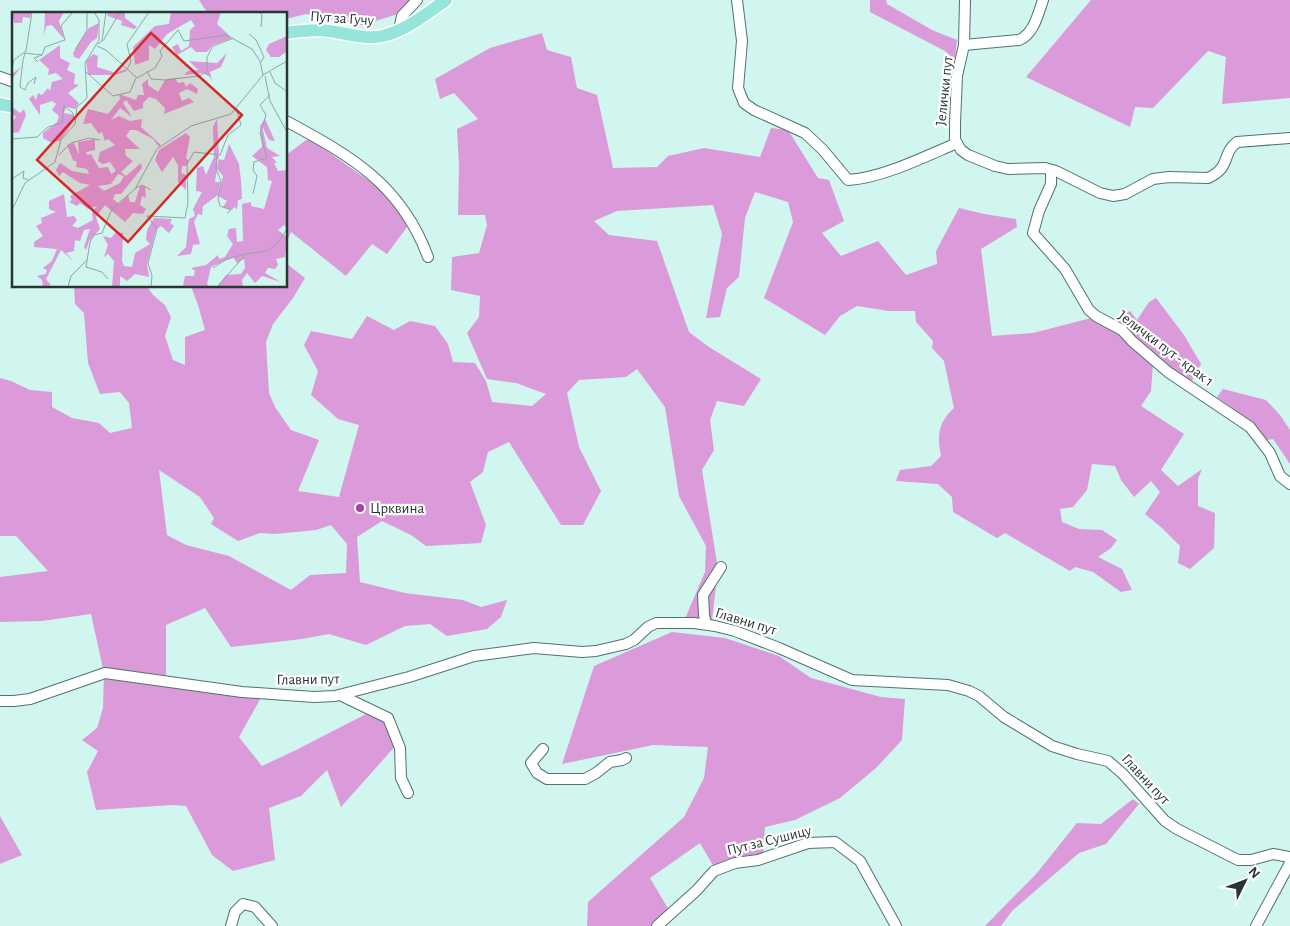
<svg xmlns="http://www.w3.org/2000/svg" width="1290" height="926" font-family="'Alegreya Sans',sans-serif">
<style>
.forest{fill:#db9ad9;fill-rule:evenodd}
.lines{fill:none;stroke-linecap:round;stroke-linejoin:round}
.minor-casing{stroke:#51736d;stroke-width:12}
.major-casing{stroke:#fff;stroke-width:15}
.minor{stroke:#fff;stroke-width:10}
.major{stroke:#95e5da;stroke-width:12}
.poi-dot{fill:#a641a7;stroke:#fff;stroke-width:2}
.labels{text-anchor:middle;stroke-width:4.5;stroke-linejoin:round;paint-order:stroke}
.street-label{font-size:15px;fill:#283633;stroke:#fff}
.poi-label{font-size:15px;fill:#283633;stroke:#fff;text-anchor:start}
.inset-road{fill:none;stroke:#8da9a4;stroke-width:1}
.view{fill:#d62828;fill-opacity:0.15;stroke:#d62828;stroke-width:2.5}
.inset-edge{fill:none;stroke:#283633;stroke-width:2.5}
</style>
<rect width="100%" height="100%" fill="#d1f6ef"/>
<g class="forest">
<path d="M199,0H417L395,15L362,25L306,14L286,19V14H208Z"/>
<path d="M870,0H886L887,4L932,30L957,40L955,60L945,51L870,12Z"/>
<path d="M1091,0H1290V98L1222,104L1226,57L1208,51L1153,108L1135,107L1130,127L1026,77Z"/>
<path d="M542,33L547,50L571,57L577,88L597,95L613,168L657,167L668,156L704,148L760,157L771,128L788,130L818,178L829,180L844,221L822,233L841,256L878,241L906,275L937,264L936,251L959,208L984,214L1016,219L1017,227L981,249L992,336L1033,333L1095,317L1132,345L1153,364L1151,391L1141,406L1184,434L1161,470L1178,486L1202,469L1198,479V506L1215,513L1214,548L1190,569L1178,563L1180,546L1162,528L1145,514L1160,492L1151,481L1134,497L1121,480L1115,466L1092,464L1087,490L1073,507L1060,509L1062,522L1079,529L1102,530L1117,540L1111,548L1098,557L1122,569L1132,590L1121,592L1093,572L1075,567L1070,571L1005,533L997,538L953,512L952,497L938,484L896,481L900,470L931,466L941,456C937,435 938,423 954,408L944,361L932,348L933,341L916,322L915,311H889L857,306L840,316L825,335L764,298L793,222L788,202L755,192L745,218L739,277L727,288L720,317L706,318L722,234L713,205L617,211L594,221L609,235L657,241L689,332L709,347L761,379L744,406L717,401L710,420L714,450L702,470L718,569L712,620L684,621L705,572L706,546L679,496L665,407L637,369L626,377L579,380L567,393L579,447L601,491L583,525H561L509,442L488,452L483,472L470,482L486,525L481,543L426,546L411,535L382,521L357,537L360,582L405,593L463,600L481,607L507,600L501,617L487,629L447,636L430,624L405,626L366,645L329,634L302,639L231,647L205,608L166,625V680L263,694L239,737L262,766L296,750L372,711L388,718L398,743L341,807L327,770L301,796L269,808L275,860L233,871L212,855L186,806L173,805L96,810L87,772L98,751L82,740L97,728L103,708L104,673L91,614L42,621L0,622V577L48,571L16,536H0V378L11,381L30,390L52,392V407L72,418L99,423L110,433L132,428L129,403L120,392L100,394L88,363L84,313L75,304L74,286H147L153,295L165,305L171,317L165,336L173,360L185,365V337L205,330L198,305L191,286H286V263L305,278L293,298L273,324L266,342L269,393L275,407L291,430L319,440L298,491L339,497L359,425L338,419L311,395L318,371L304,345L311,331L352,339L367,316L394,330L410,321L435,326L448,344L453,362L475,363L486,381L492,402L532,406L546,394L516,383L487,379L467,333L479,317L480,296L451,290L452,257L479,253L487,225L485,215H458L459,166L457,129L478,119L454,93L440,99L435,79L490,48ZM159,470L200,497L214,518L211,524L238,541L260,533L275,534L316,530L331,525L347,544L346,573L310,575L291,590L229,556L186,545L167,535Z"/>
<path d="M309,138L389,195L410,223L387,254L372,244L346,276L291,232L286,243V155Z"/>
<path d="M1156,298L1184,335L1201,364L1191,383L1138,341L1116,318L1130,311L1137,320L1149,302Z"/>
<path d="M1223,389L1266,400L1280,415L1290,430V464L1273,439L1266,440L1245,417L1217,397Z"/>
<path d="M672,632L725,638L779,656L811,678L881,697L905,699L902,740L876,768L840,798L795,820L765,827L763,860L715,869L700,843L650,878L669,910L653,926H587L588,902L684,817L704,778L708,747L653,745L562,764L594,666Z"/>
<path d="M1133,799L1139,804L1106,844L1079,853L1012,911L1001,926H985L1037,873L1077,823L1101,824Z"/>
<path d="M0,816L22,855L0,864Z"/>
</g>
<g class="lines">
<g class="minor-casing">
<g id="minor">
<path d="M737,0L742,41L738,88L744,103L754,110L805,133L823,150L848,180C882,178 924,157 957,143"/>
<path d="M965,0L964,45L957,76L955,123V140L961,150L968,155L995,166L1008,169L1045,168L1056,171L1100,193L1113,196L1125,194L1153,179L1169,177L1208,178C1232,167 1221,154 1237,142L1290,138"/>
<path d="M399,30L402,16L417,0"/>
<path d="M964,45L1019,40C1034,34 1038,14 1043,0"/>
<path d="M0,77L14,82"/>
<path d="M286,121C351,156 401,184 428,257"/>
<path d="M1051,170V184L1039,211L1033,233L1065,269L1089,310L1096,316L1122,330L1132,341L1168,372L1250,427L1270,453L1280,476L1290,484"/>
<path d="M706,624L704,615L703,595L721,567"/>
<path d="M340,695L388,718L400,748L401,778L408,793"/>
<path d="M0,701H14L30,699L105,673L242,692L314,697L335,696L409,677L474,656L534,648L582,652L596,651L626,644L634,640L648,627L656,623H694L715,626L735,631L779,648L852,680L948,685L969,691L979,696L1004,717L1052,746L1077,754L1108,761L1123,774L1165,821L1177,829L1238,860H1251L1273,854L1290,857"/>
<path d="M543,749L531,763L537,773L547,779H585L596,773L610,762L622,760L626,758"/>
<path d="M231,926L235,912L243,904L255,907L272,926"/>
<path d="M657,926L696,891L714,871L735,863L758,860L808,843L835,842L860,861L896,926"/>
<path d="M1256,926L1290,863"/>
</g>
</g>
<g class="major-casing">
<g id="major">
<path d="M286,33C300,31 315,29 329,31C346,33 365,40 382,36C406,31 427,13 446,0"/>
<path d="M0,104L14,107"/>
</g>
</g>
<use href="#minor" class="minor"/>
<use href="#major" class="major"/>
</g>
<circle class="poi-dot" cx="360" cy="508" r="5"/>
<g class="labels">
<g class="street-label">
<text transform="translate(342 18) rotate(4)" y="5">Пут за Гучу</text>
<text transform="translate(944 91) rotate(-84)" y="5">Јелички пут</text>
<text transform="translate(1166 348) rotate(37)" y="5">Јелички пут - крак 1</text>
<text transform="translate(746 621) rotate(17)" y="5">Главни пут</text>
<text transform="translate(308 679) rotate(-1)" y="5">Главни пут</text>
<text transform="translate(1146 779) rotate(47)" y="5">Главни пут</text>
<text transform="translate(769 840) rotate(-14)" y="5">Пут за Сушицу</text>
</g>
<g class="poi-label">
<text x="370" y="513">Црквина</text>
</g>
</g>
<g transform="translate(12 12)">
<rect width="275" height="275" fill="#d1f6ef"/>
<path d="M0,0H19L18,6L11,5L10,11H2ZM33,0H52L47,9L52,27L40,13L34,14L32,24ZM95,0H113V6L125,15L122,17L109,13L110,9L96,4ZM159,0H209L205,12L220,26L201,33L195,40H184L179,35L165,43L160,35L166,32L169,39L177,34L178,18L183,14L179,8L155,22L143,37L137,33V48L123,53L121,35L143,14L157,12ZM87,11L85,26L79,30L67,47L62,45L61,41L77,16ZM275,24V39L267,45H259L254,38L257,32ZM48,33V46L58,51L55,58L63,62L62,72L67,73L56,81L67,91L63,97L54,95L52,101L62,103L61,110L48,129L38,130L31,126V121L45,110L47,104L40,98L44,92L40,89L28,93V103L17,87L21,83L24,88L26,81L30,83L36,76L38,79L40,70L51,67L44,61L36,63L37,57L27,48ZM215,41L209,55L198,60L200,70L198,65L191,61L172,63L176,59L186,58L177,49L205,51ZM81,42L86,44L85,55L104,61L114,57L115,59L103,63H76L74,49ZM9,55L0,67V95L8,101L12,97L14,103L7,120L1,121L0,109L4,105L0,102V62ZM163,66L166,71L172,70L174,75L178,71L186,77L185,82L175,77L167,81L170,89L177,86L182,90L152,102L153,96L144,87L137,85L131,91V96L122,99L114,88L111,91L120,105L108,96L99,108L107,104L118,109L130,107L129,115L149,133L147,135L141,127L124,118H118L114,124L128,137H113L114,144L121,149L109,160L114,164L129,151L130,156L109,182H103L101,187L107,192L116,183L118,190H123L128,174H133L134,186L130,184L128,193L134,197L131,202L121,201L113,210L93,193L84,205L88,217L77,229L74,238L72,235L78,217L72,218L68,229L63,228L62,239L54,241L62,250L49,238L34,267L39,273L31,275L30,268L25,264L34,262L35,258L31,256L40,249L45,237L22,235V230L31,224L24,214L30,211L29,206L44,200L37,197V189L52,182L55,205L62,204L65,208L60,214L66,216L81,208L80,201L85,194L76,197L68,191L65,194L57,190L60,188L58,184L78,173L68,171L51,160L47,164L44,158L48,151L60,159L77,162L75,157L64,155L65,150L61,148L55,133L62,131L67,143L66,130L83,127V138L74,140L75,143L79,142L87,156L96,155L99,162L104,159L98,150L91,152L86,149L88,140L103,133L96,127L93,129L90,120L87,122L79,111L71,112L76,97L96,102L108,87L107,82L124,88L126,83H132L130,72L136,67V73L146,80L153,68ZM106,162L112,164L108,171L92,179L86,174L99,172ZM205,107L207,143L203,170H208L206,183L191,194L190,203L186,202L182,210L188,232L181,233L179,242L165,244L174,235L177,207L183,204L181,197L190,180L184,179L185,156L191,154L194,163L202,145L201,115ZM253,107L263,129L257,128L250,114L255,136L268,144L260,145L265,151H262L266,159L275,158V216L272,213L266,218L275,225L273,245L264,247L266,253L263,257L256,256L253,261L269,270L250,264L243,271L235,261L230,268L231,274L235,275H205L214,263L229,262L233,256L232,247L225,251L221,245L199,255L195,272L198,275H167L171,274L173,264H182L183,259L179,256L194,253L206,243L207,247L213,245L221,232L215,224L217,217L224,216L225,230L231,229L230,192L239,190V194L252,197L260,169L256,168L255,155L240,144L250,135L248,114ZM174,121L178,125L174,146L177,149L174,154H170L169,161L174,163V178L166,170V153L161,145L150,160L143,148L147,138ZM217,132L227,152L229,169L230,187L226,188L225,198L223,195L219,198L211,195L215,189L206,184L211,164L205,157V147L212,148ZM142,206L160,207L158,211L162,214L157,221L149,214L144,218L135,252L137,265L123,262L115,269L108,264V275H100L102,249L96,242L92,245L96,233L91,224L99,226L104,220L111,221L110,249L112,254L120,255L123,241L138,232L134,228L135,218Z" fill="#db9ad9" fill-rule="evenodd"/>
<path class="inset-road" d="M247,0L250,3L249,15M237,22L244,28L252,45L249,50M91,29L108,0M86,32L90,29L94,0M85,34L94,38L125,66L143,56L150,44L148,39L166,18L172,29L214,23L240,37L248,49L251,63M63,38L75,18V0M26,50L22,46L30,43L33,35L53,28L49,14L61,0M0,55L2,48L14,39L20,0M115,57L119,50L115,32L137,0M135,59L139,67L152,68L187,64L195,60V45L201,34L222,26M74,60L101,84L118,80L124,66M258,60L263,71L274,79M253,64L258,89L275,120M22,72L24,65L16,71L13,78L8,75L11,48L13,41L30,43M0,127L25,125L36,115L50,111L52,94L61,101L62,108M47,143L59,131L77,126L88,128M205,144L204,157L209,169L206,187L208,194L219,198L215,201M0,167L12,159L11,166L16,168M124,176L130,173L139,178M241,182L245,164L241,158L242,150L255,146L248,121L254,103L248,93L258,83M0,198L13,171L43,150L49,128L63,112L65,95L75,86L73,51L87,28V8L82,0M201,256L213,248L233,242M96,267L90,260L74,255L78,230L82,223L90,221L100,197L123,177L145,137L179,114L219,102L251,63L275,49M56,275L59,264L75,248M139,275L140,264L136,251L145,217L135,204L173,206L176,191L175,152L182,140L208,143L216,123L229,113L224,96M205,275L234,242L254,239L264,233L275,217"/>
<path class="view" d="M139,21L230,103L116,230L25,148Z"/>
<rect width="275" height="275" class="inset-edge"/>
</g>
<g transform="translate(1245 881) rotate(48)" stroke="#ffffff" stroke-width="4" paint-order="stroke">
<path d="M0-4L9 19L0 12L-9 19Z" fill="#283633"/>
<text y="-8" font-size="14" font-weight="bold" text-anchor="middle" fill="#283633">N</text>
</g>
</svg>
